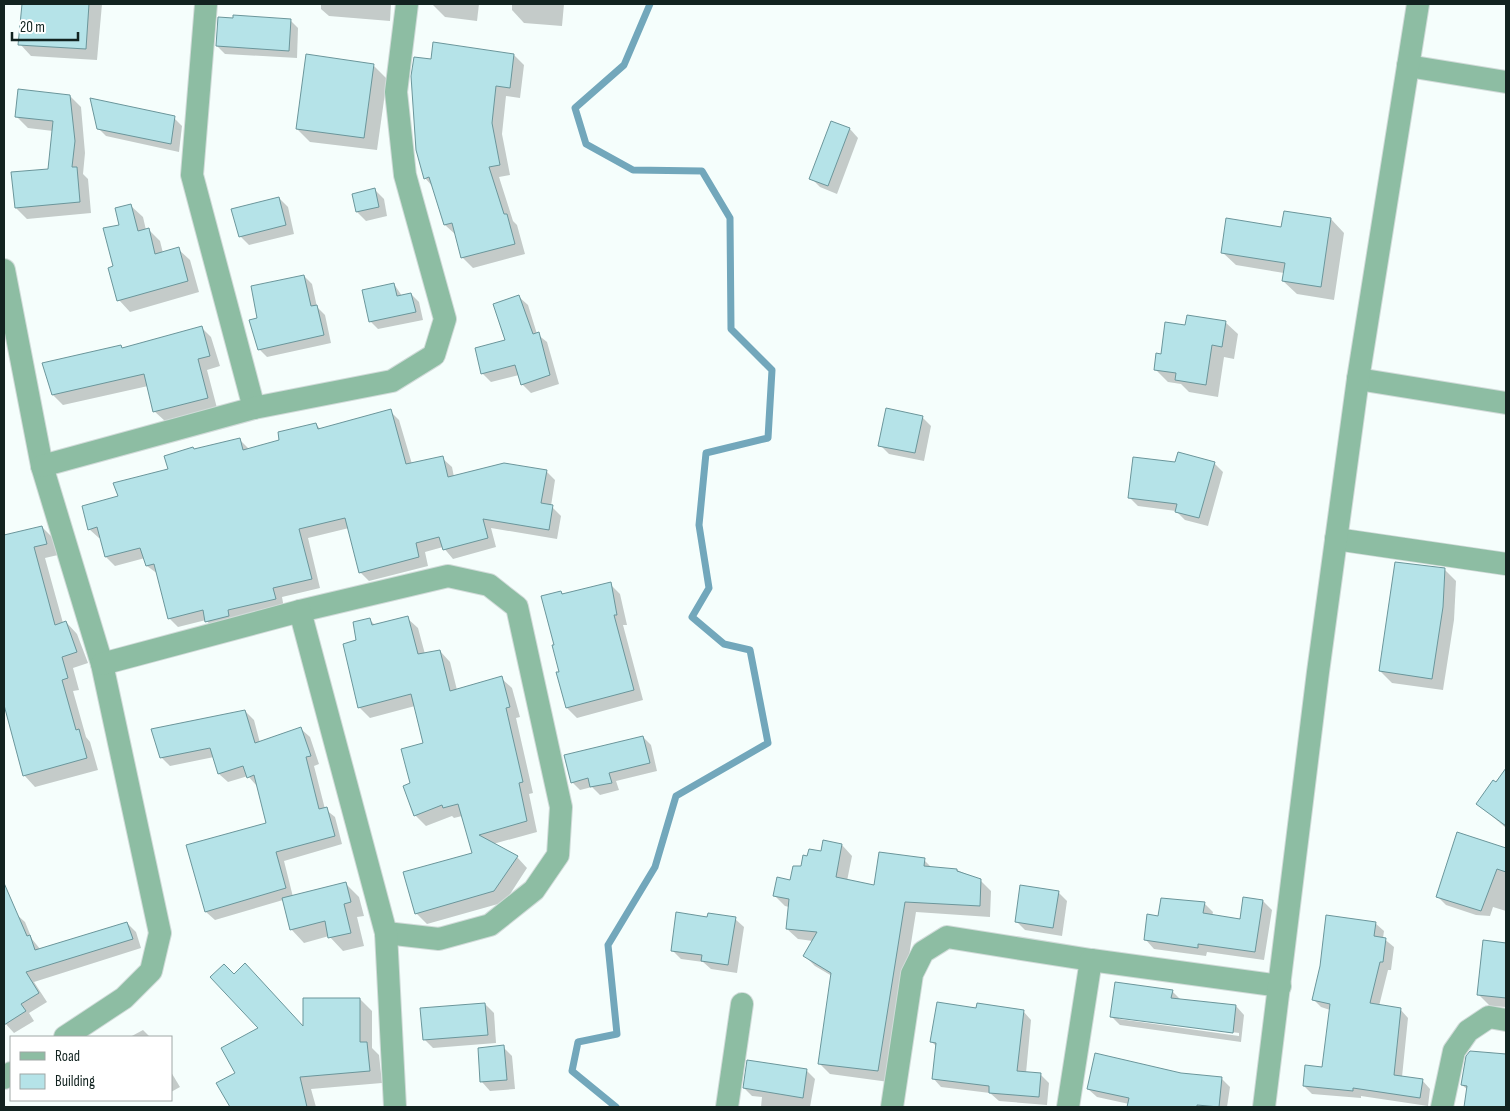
<svg xmlns="http://www.w3.org/2000/svg" width="1510" height="1111" font-family="'Sofia Sans Condensed',sans-serif">
<style>
.shadow{fill:#0003;fill-rule:evenodd}
.lines{fill:none;stroke-linecap:round;stroke-linejoin:round}
.stream{stroke:#72a7bb;stroke-width:7}
.building{fill:#b5e3e8;stroke:#6b969b}
.minor-casing{stroke:#d1dbd9;stroke-width:24}
.minor{stroke:#8dbda3;stroke-width:22}
</style>
<rect width="100%" height="100%" fill="#f5fefc"/>
<g class="shadow">
<path d="M31,4H102L97,60L31,56L20,44Z"/>
<path d="M321,4H391L390,21L329,16L321,9Z"/>
<path d="M432,4H479L477,21L445,17Z"/>
<path d="M512,4H564L562,26L524,23L512,10Z"/>
<path d="M290,20L298,28L297,58L225,54L217,46Z"/>
<path d="M514,55L524,65L520,98L506,96L502,134L510,175L499,177L513,221L517,225L525,254L473,268L462,257L456,235L445,225L433,187L425,178L432,60Z"/>
<path d="M374,66L387,79L377,150L310,142L297,129Z"/>
<path d="M70,96L81,107L85,153L83,174L88,179L91,213L27,219L16,208L49,170L53,131L28,128L17,117Z"/>
<path d="M174,118L182,126L179,152L106,136L98,128Z"/>
<path d="M850,129L858,138L837,194L820,187L811,178Z"/>
<path d="M375,190L384,199L387,216L366,221L357,212L354,195Z"/>
<path d="M279,198L288,207L294,234L249,245L240,236Z"/>
<path d="M131,206L143,217L146,230H149L160,241L163,253L178,249L190,260L199,292L130,312L119,300L120,225Z"/>
<path d="M1331,219L1344,233L1334,300L1297,294L1283,281L1284,273L1236,265L1222,252L1282,229Z"/>
<path d="M304,276L312,284L317,307L325,315L331,343L267,357L259,349V319Z"/>
<path d="M394,284L402,296L411,294L419,302L423,320L378,329L370,321Z"/>
<path d="M519,297L528,305L537,334L547,342L559,384L531,393L522,384L519,375L491,382L482,373L507,341Z"/>
<path d="M1225,322L1238,334L1234,359L1224,357L1218,397L1189,392L1181,384L1168,382L1155,369L1162,355L1186,327Z"/>
<path d="M201,327L211,337L220,366L207,370L217,408L165,421L154,411L148,386L63,405L53,395L121,347L123,349Z"/>
<path d="M390,411L399,420L412,464L442,458L452,467L454,477L546,471L555,480L551,506L561,516L557,539L491,528L496,547L453,559L443,547L425,552L428,566L369,581L360,572L349,528L308,538L320,588L282,597L284,608L215,630L206,620L178,627L169,618L158,574L147,566L145,558L115,566L106,557L101,538H99L89,529L119,497L169,470L195,450L240,440L249,449L281,441L316,424L321,430Z"/>
<path d="M922,417L931,426L924,461L889,454L880,445Z"/>
<path d="M1176,463H1214L1223,472L1208,526L1185,520L1176,511L1138,506L1129,497Z"/>
<path d="M42,527L54,539L58,555L45,558L63,623L66,622L77,634L88,663L73,668L79,690L73,691L86,737L90,742L98,770L35,787L24,775L6,709L4,710V537Z"/>
<path d="M1444,569L1456,581L1454,620L1443,690L1392,683L1380,671Z"/>
<path d="M610,584L620,594L627,625H623L643,700L577,718L567,708L560,673L561,592L564,595Z"/>
<path d="M407,618L418,628L425,654L440,651L450,662L457,690L501,678L512,688L520,717L516,718L533,793L529,794L537,832L493,844L517,857L527,868L505,902L427,924L416,913L473,853L462,816L454,818L452,816L426,826L415,815L411,784L424,744L415,706L370,718L359,707L357,641L370,620L376,626Z"/>
<path d="M245,711L254,720L260,743L301,729L310,737L319,764L314,766L325,809L335,817L342,844L284,861L293,897L346,884L359,897L364,916L357,917L364,946L343,951L329,936L304,943L291,929L283,900L215,920L206,912L187,846L268,824L257,786L248,776L228,782L219,774L214,757L170,766L161,757Z"/>
<path d="M643,737L651,745L657,771L616,781L619,790L600,795L592,787L580,790L572,782Z"/>
<path d="M1506,769V828L1478,804Z"/>
<path d="M1458,834L1506,850V911L1493,907L1490,916L1476,915L1446,905L1438,897Z"/>
<path d="M842,845L852,856L847,881L875,886L924,860L932,868L957,870L980,880L991,891L990,917L916,912L889,1082L830,1074L819,1063L832,976L815,966L804,955L813,941L798,939L787,929L789,907L785,906L774,895L791,881L808,858Z"/>
<path d="M1058,892L1067,901L1062,936L1025,930L1016,921Z"/>
<path d="M1244,898L1263,901L1272,910L1264,960L1207,952L1206,956L1154,949L1146,940L1159,917L1204,903L1213,912L1212,916L1241,920Z"/>
<path d="M4,906L15,913L25,922L32,939L40,949L127,923L136,932L141,948L34,982L47,1002L29,1013L34,1021L14,1033L4,1022Z"/>
<path d="M708,918L735,919L744,927L737,973L711,969L703,962L681,959L672,950Z"/>
<path d="M1375,923L1384,931L1383,938L1394,947L1391,970H1388L1379,1006L1400,1009L1408,1018L1402,1077L1422,1080L1430,1089L1428,1106L1361,1096V1098L1312,1094L1304,1086L1323,1068L1330,1010L1321,1007L1313,999Z"/>
<path d="M1484,942L1506,944V1007L1490,1006L1478,994Z"/>
<path d="M234,975L305,1028L360,999L372,1011V1048L379,1055L382,1083L311,1089L316,1107H231L218,1083L237,1073L260,1028Z"/>
<path d="M1172,991L1181,1000L1236,1006L1244,1015L1241,1042L1120,1025L1111,1016ZM1119,1017L1239,1033V1036L1119,1019Z"/>
<path d="M485,1004L494,1013L496,1043L433,1048L424,1039Z"/>
<path d="M1023,1011L1031,1020L1026,1073L1040,1074L1049,1083L1047,1105L999,1101L990,1093L941,1087L933,1078L937,1047L932,1042Z"/>
<path d="M143,1030L150,1037H130Z"/>
<path d="M503,1047L512,1056L515,1089L490,1091L482,1082Z"/>
<path d="M1487,1052L1506,1056V1107H1465L1468,1090L1462,1085Z"/>
<path d="M748,1062L807,1071L815,1079L810,1107H761L762,1097L752,1096L744,1088Z"/>
<path d="M171,1072L180,1087L171,1092Z"/>
<path d="M1181,1074L1221,1078L1230,1087L1227,1107H1129V1104L1097,1097L1088,1089Z"/>
</g>
<g class="lines">
<path class="stream" d="M616,1107L572,1071L578,1042L617,1034L608,945L655,867L676,796L768,743L750,650L724,644L692,617L709,588L699,525L706,453L768,438L772,370L731,329L730,218L702,171L633,170L586,144L575,108L624,65L650,4"/>
</g>
<g class="building">
<path d="M22,4H89L86,49L18,45Z"/>
<path d="M233,15L291,19L289,51L216,46L218,17L233,18Z"/>
<path d="M433,42L514,54L510,88L496,86L492,123L500,165L489,167L504,214H507L515,244L461,258L452,223L444,225L429,177L424,179L416,150L411,76L414,57L431,59Z"/>
<path d="M306,54L374,64L364,138L296,129Z"/>
<path d="M18,89L70,95L75,141L72,167H77L80,202L15,208L11,172L48,169L53,121L15,117Z"/>
<path d="M90,98L175,116L171,144L97,129Z"/>
<path d="M831,121L850,128L828,186L809,179Z"/>
<path d="M375,188L379,207L356,212L352,194Z"/>
<path d="M279,197L286,225L239,237L231,209Z"/>
<path d="M131,204L138,231L149,228L155,254L179,247L188,281L117,301L108,268L113,266L103,228L119,225L115,208Z"/>
<path d="M1284,211L1331,218L1321,287L1282,281L1285,263L1221,253L1226,218L1281,227Z"/>
<path d="M304,275L311,306L317,305L324,335L258,350L249,320L257,318L251,286Z"/>
<path d="M394,283L397,296L411,293L416,312L369,322L362,290Z"/>
<path d="M519,295L533,334L539,332L550,375L521,385L515,365L481,374L475,348L505,340L493,304Z"/>
<path d="M1187,315L1226,321L1222,347L1212,345L1206,385L1175,380L1176,373L1154,370L1156,353L1161,354L1165,322L1185,325Z"/>
<path d="M202,326L210,356L198,359L208,398L153,412L144,374L52,395L42,363L121,345L122,348Z"/>
<path d="M886,408L923,416L915,453L878,446Z"/>
<path d="M391,409L406,464L443,456L448,477L504,463L547,470L541,503L553,505L549,530L483,519L488,538L443,550L439,537L416,543L419,557L359,573L345,518L299,529L312,579L273,588L276,599L228,610L229,616L205,622L203,610L168,619L154,564L146,566L140,548L105,557L97,527L88,530L82,506L118,496L113,483L168,469L164,456L193,447L194,449L240,438L243,450L279,440L278,432L316,423L318,429Z"/>
<path d="M1178,452L1215,462L1199,518L1175,512L1177,504L1128,498L1133,457L1175,462Z"/>
<path d="M42,526L47,544L34,547L55,625L66,621L77,652L62,657L68,678L62,680L76,730L79,729L87,758L23,776L4,705V535Z"/>
<path d="M1395,562L1445,568L1443,607L1432,679L1379,671Z"/>
<path d="M611,582L617,615H614L634,690L566,708L556,672H559L552,645H554L541,596L561,591L562,594Z"/>
<path d="M408,616L418,654L440,650L450,691L502,676L510,707L506,708L523,782L519,783L527,821L479,835L518,856L494,891L415,914L403,872L472,853L458,804L443,808L442,805L414,816L403,786L410,783L401,749L423,743L411,694L358,708L343,644L356,640L353,622L370,618L372,625Z"/>
<path d="M245,710L255,743L301,727L311,756L306,757L319,809L327,807L335,836L276,852L286,888L205,912L186,845L266,823L254,775L247,778L243,766L218,774L210,748L160,758L151,729Z"/>
<path d="M643,736L650,763L609,773L612,783L590,787L588,778L571,783L564,755Z"/>
<path d="M1506,768V826L1476,804L1493,780L1496,782Z"/>
<path d="M1457,832L1506,848V872L1497,869L1481,911L1436,897Z"/>
<path d="M823,840L842,844L836,877L874,885L879,852L925,858L924,866L957,869V871L981,879L980,906L905,902L878,1071L818,1064L831,973L803,956L817,932L786,929L789,899L773,896L777,877L790,880L793,866H801L803,855L807,856L809,849L821,851Z"/>
<path d="M346,882L351,902L344,904L351,933L328,938L325,921L290,930L282,898Z"/>
<path d="M4,883L27,936L30,935L35,950L127,922L133,939L26,972L39,993L21,1004L26,1011L4,1025Z"/>
<path d="M1020,885L1059,891L1053,928L1015,922Z"/>
<path d="M1243,897L1263,900L1255,952L1198,944V948L1144,940L1147,914L1158,916L1161,898L1205,902L1203,913L1240,919Z"/>
<path d="M676,912L707,917L708,913L736,917L728,965L701,961L702,955L671,951Z"/>
<path d="M1326,915L1376,922L1374,936L1386,938L1383,962H1380L1370,1003L1401,1008L1394,1075L1423,1079L1420,1098L1353,1088V1091L1303,1086L1305,1065L1322,1067L1330,1004L1312,1000L1320,966Z"/>
<path d="M1483,940L1506,943V998L1477,995Z"/>
<path d="M245,963L303,1026V998H360V1042H367L370,1071L300,1077L307,1107H230L216,1083L235,1073L221,1048L258,1028L210,977L224,964L234,974Z"/>
<path d="M1115,982L1173,990L1171,998L1236,1005L1233,1033L1110,1017Z"/>
<path d="M937,1002L976,1008L977,1003L1024,1010L1017,1071L1041,1073L1039,1097L989,1093V1086L932,1079L936,1043L930,1042Z"/>
<path d="M485,1003L488,1035L423,1040L420,1008Z"/>
<path d="M504,1045L507,1080L480,1082L478,1048Z"/>
<path d="M1470,1051L1506,1054V1107H1464L1467,1086L1461,1085L1466,1056Z"/>
<path d="M1095,1053L1181,1073L1222,1077L1219,1107L1197,1105V1107H1127L1129,1098L1087,1089Z"/>
<path d="M747,1060L807,1069L803,1098L743,1088Z"/>
</g>
<g class="lines">
<g class="minor-casing">
<g id="minor">
<path d="M206,4L192,175L254,408"/>
<path d="M1408,66L1506,82"/>
<path d="M4,270L42,466L102,664L160,933L151,971L124,998L65,1037"/>
<path d="M1358,379L1506,403"/>
<path d="M42,466L254,408L392,381L434,355L445,319L405,175L396,92L407,4"/>
<path d="M1336,539L1506,564"/>
<path d="M300,611L448,576L489,585L517,607L561,807L558,855L534,890L490,925L439,939L386,933"/>
<path d="M102,664L300,611L386,933L395,1107"/>
<path d="M4,1078L11,1073"/>
<path d="M727,1107L742,1004"/>
<path d="M892,1107L912,974L923,952L947,937L1091,960"/>
<path d="M1068,1107L1091,960L1280,986"/>
<path d="M1264,1107L1318,672L1358,379L1418,4"/>
<path d="M1442,1107L1454,1051L1468,1031L1489,1017L1506,1020"/>
</g>
</g>
<use href="#minor" class="minor"/>
</g>
<rect width="1510" height="1111" fill="none" stroke="#122320" stroke-width="10"/>
<rect x="10" y="1036" width="162" height="65" fill="#ffffff" stroke="#a0a7a6"/>
<rect x="20" y="1052" width="25" height="8" fill="#8dbda3" stroke="#a0a7a6"/>
<text x="55" y="1061" font-size="15" fill="#122320">Road</text>
<rect x="20" y="1074" width="25" height="15" fill="#b5e3e8" stroke="#a0a7a6"/>
<text x="55" y="1086" font-size="15" fill="#122320">Building</text>
<path d="M12 32v8h66v-8" fill="none" stroke="#122320" stroke-width="2.5"/>
<text x="20" y="32" font-size="15" fill="#122320" stroke="#ffffff" stroke-width="4" paint-order="stroke">20 m</text>
</svg>
